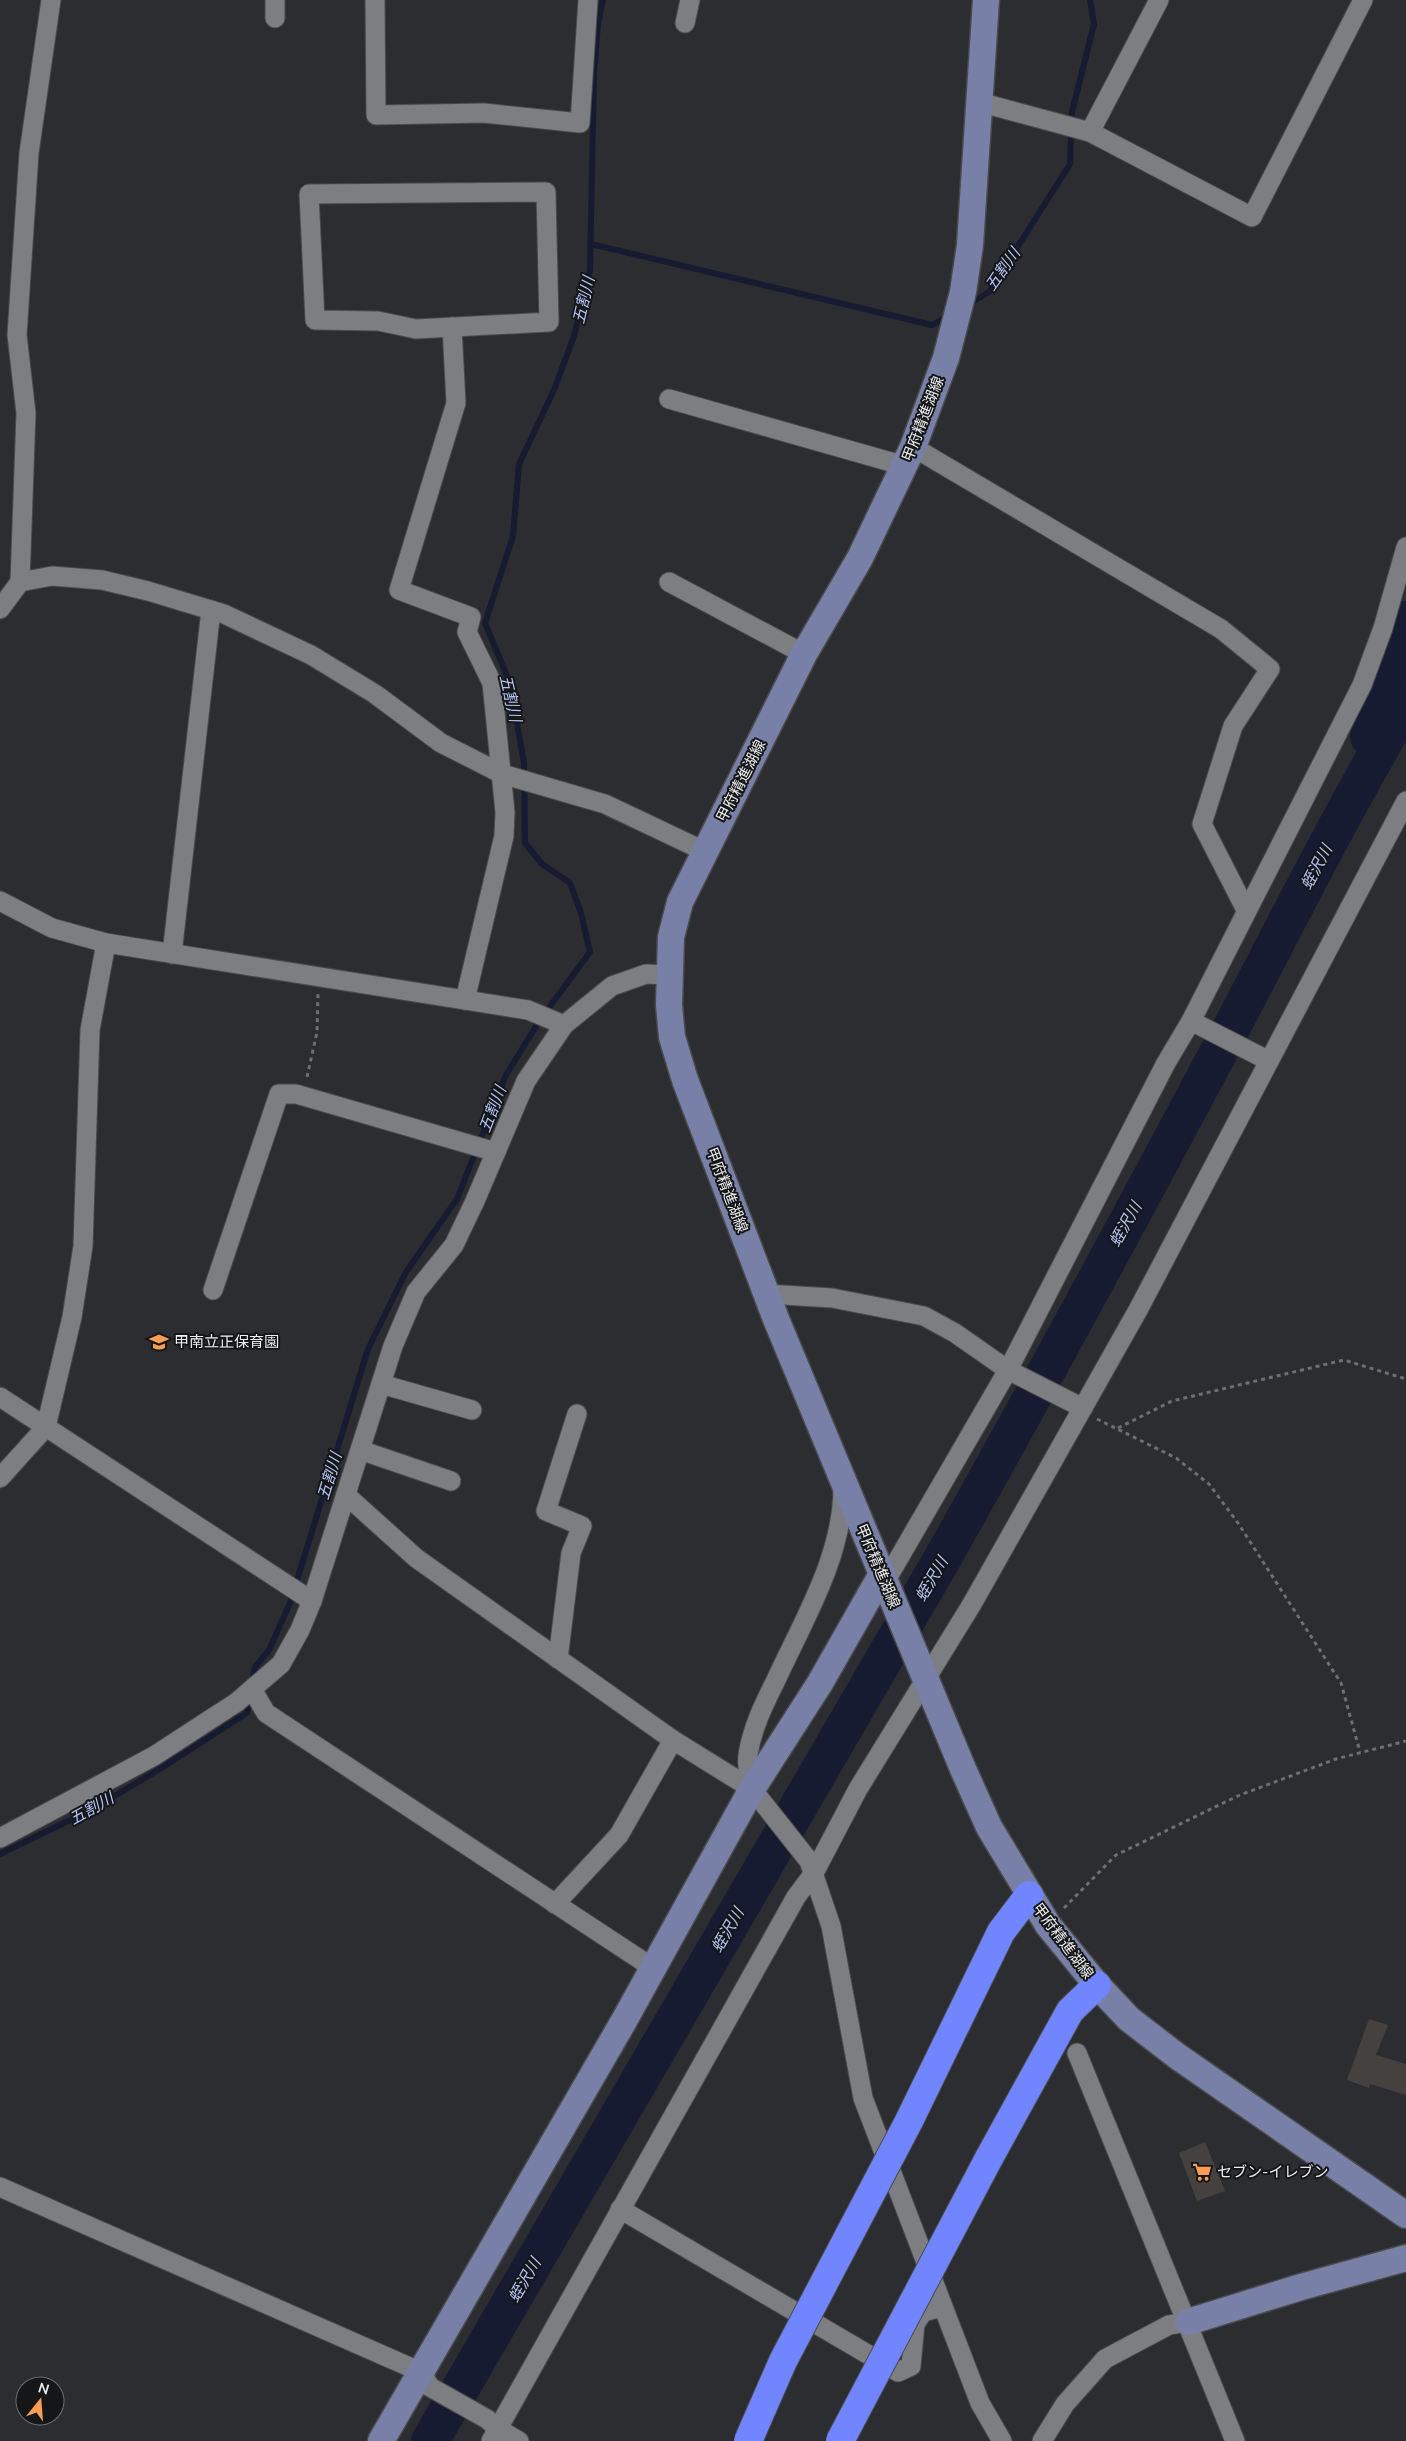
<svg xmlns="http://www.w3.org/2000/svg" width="1406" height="2441" font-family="Mulish,'Noto Sans JP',sans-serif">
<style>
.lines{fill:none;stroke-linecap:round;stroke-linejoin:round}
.stream{stroke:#161b32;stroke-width:6}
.river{stroke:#161b32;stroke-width:38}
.building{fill:#44413f}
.street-casing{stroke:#494a4c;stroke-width:21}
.secondary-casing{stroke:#494a4c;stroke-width:29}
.highway-casing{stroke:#494a4c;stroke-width:30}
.path{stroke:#6e6f72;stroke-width:3;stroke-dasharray:4 4;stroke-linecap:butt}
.street{stroke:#7d7e82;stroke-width:19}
.secondary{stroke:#7980a7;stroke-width:26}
.highway{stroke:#7185fe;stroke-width:28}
.highway-bridge-casing{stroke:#494a4c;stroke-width:30;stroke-linecap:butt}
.highway-bridge{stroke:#7185fe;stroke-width:28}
.labels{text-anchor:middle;stroke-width:4;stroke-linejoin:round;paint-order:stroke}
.street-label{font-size:15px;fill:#ededef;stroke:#151617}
.poi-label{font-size:15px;fill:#ededef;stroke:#151617;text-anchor:start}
.water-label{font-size:16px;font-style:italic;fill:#b5c3f8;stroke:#151617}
</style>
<rect width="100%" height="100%" fill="#2c2d30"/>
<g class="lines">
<g class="stream">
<path d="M591,244L932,325L948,316"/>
<path d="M967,305L989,292L1070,164L1072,112L1094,24L1090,0"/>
<path d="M252,1683L255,1667L269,1650L290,1603L368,1349L406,1272L457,1199L506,1075L540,1020L590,952L581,913L570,883L542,864L525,843L524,763L510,683L485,623L513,536L519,464L554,390L574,336L590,270L594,74L598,23L603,0"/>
<path d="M0,1854L91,1810L160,1769L247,1713L250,1698"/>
</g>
<g class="river">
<path d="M1369,737L1406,620"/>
<path d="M430,2441L941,1561C1038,1389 1132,1215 1225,1040C1284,928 1341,813 1406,704"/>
</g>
</g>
<g class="building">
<path d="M1369,2019L1388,2025L1376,2055L1406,2064V2095L1370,2084L1369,2088L1347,2080Z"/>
<path d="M1205,2142L1225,2191L1197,2201L1179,2153Z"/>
</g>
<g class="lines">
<g class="street-casing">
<g id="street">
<path d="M275,0V18"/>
<path d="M375,0L376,115L484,113L580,123L588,0"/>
<path d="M685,23L690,0"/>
<path d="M979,102L1090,132L1252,217L1363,0"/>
<path d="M1090,132L1159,0"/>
<path d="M546,192L549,322L416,329L378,321L315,320L309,194Z"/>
<path d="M452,327L456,403L399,590L471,617L467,632L492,683L505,812L504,836L465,1000"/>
<path d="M669,399L905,466"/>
<path d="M913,447L1221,629L1270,669L1233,726L1202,824L1246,910"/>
<path d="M20,582L52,576L102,580L148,591L224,614L311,655L375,694L441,743L502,774L605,804L704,851"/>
<path d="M669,582L804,654"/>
<path d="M0,609L20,582L26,413L17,335L29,153L51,0"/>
<path d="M0,901L52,928L106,943L528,1010L564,1025"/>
<path d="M172,954L211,610"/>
<path d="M1191,1021L1269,1061"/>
<path d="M213,1290L279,1094H296L496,1152"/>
<path d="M767,1294L832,1298L924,1316L955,1333L1008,1370L1083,1408"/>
<path d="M381,1384L472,1410"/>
<path d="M0,1397L312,1601"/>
<path d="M360,1450L451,1481"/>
<path d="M0,1478L46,1427L72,1317L83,1246L90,1030L106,943"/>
<path d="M346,1495L416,1558L673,1740L752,1789L809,1861L831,1926L863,2098L980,2403L1002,2441"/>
<path d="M885,1582L1008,1370L1166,1063L1191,1021L1362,685L1383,628L1406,547"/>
<path d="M558,1659L571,1553L582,1526L546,1511L577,1414"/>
<path d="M252,1689L266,1713L653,1968"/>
<path d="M752,1789C750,1779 746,1765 748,1755C752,1728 764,1704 776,1680C804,1619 843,1556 843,1487"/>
<path d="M0,1838L154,1756L237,1702L281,1664L300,1630L312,1601L393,1346L416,1292L454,1245L475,1201L526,1081L564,1025L612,986L646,974L669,975"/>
<path d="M555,1904L619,1835L673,1740"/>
<path d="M1077,2053L1235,2441"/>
<path d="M0,2187L421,2372L430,2387L487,2419L498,2429L519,2441"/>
<path d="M620,2209L898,2372L911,2366L915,2324L923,2312L942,2307"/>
<path d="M491,2441L796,1897L814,1873L858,1789L972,1604L1138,1310L1406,801"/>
<path d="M1042,2441L1065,2404L1105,2359L1169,2325L1188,2322"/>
</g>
</g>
<g class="secondary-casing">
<g id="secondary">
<path d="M986,0L970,245L963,292L946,358L913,447L860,558L804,654L680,902L671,937L669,1005L672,1037L685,1080L776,1319L963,1769L989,1827L1048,1925L1097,1985L1129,2019L1177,2056L1406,2215"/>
<path d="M1188,2322L1301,2287L1406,2258"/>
<path d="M381,2441L625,2019L752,1789L820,1683L882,1574"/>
</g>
</g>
<g class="highway-casing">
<g id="highway">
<path d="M909,2121L1001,1932L1029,1895"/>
<path d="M989,2158L1070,2011L1097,1985"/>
</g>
</g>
<g class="path">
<path d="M307,1077L317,1032L318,994"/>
<path d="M1097,1419L1176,1458L1209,1484L1238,1523L1341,1683L1360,1752"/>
<path d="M1118,1428L1172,1401L1344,1360L1406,1379"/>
<path d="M1064,1908L1116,1855L1240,1795L1336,1759L1406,1741"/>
</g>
<use href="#street" class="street"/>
<use href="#secondary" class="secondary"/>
<use href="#highway" class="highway"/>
<g class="highway-bridge-casing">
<g id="highway-bridge">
<path d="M748,2441L783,2361L909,2121"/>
<path d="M840,2441L989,2158"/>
</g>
</g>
<use href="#highway-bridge" class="highway-bridge"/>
</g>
<defs>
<g id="school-bare" transform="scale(1.5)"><path d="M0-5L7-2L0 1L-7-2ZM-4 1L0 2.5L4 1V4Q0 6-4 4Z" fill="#fc9d53" stroke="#151617" stroke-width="2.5" paint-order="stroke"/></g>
<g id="supermarket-bare" transform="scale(1.5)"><path d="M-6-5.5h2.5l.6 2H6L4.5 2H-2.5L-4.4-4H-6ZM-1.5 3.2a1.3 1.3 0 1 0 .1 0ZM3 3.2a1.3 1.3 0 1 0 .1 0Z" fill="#fc9d53" stroke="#151617" stroke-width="2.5" paint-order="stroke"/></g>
</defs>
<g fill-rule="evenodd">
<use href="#school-bare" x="159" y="1342"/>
<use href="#supermarket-bare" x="1202" y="2172"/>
</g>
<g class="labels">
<g class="street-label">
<text transform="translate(923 419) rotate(-69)" y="5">甲府精進湖線</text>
<text transform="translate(741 781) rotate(-63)" y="5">甲府精進湖線</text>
<text transform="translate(727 1190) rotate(69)" y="5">甲府精進湖線</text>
<text transform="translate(878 1566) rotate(67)" y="5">甲府精進湖線</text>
<text transform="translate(1063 1941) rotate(53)" y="5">甲府精進湖線</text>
</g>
<g class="poi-label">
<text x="174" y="1347">甲南立正保育園</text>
<text x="1217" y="2177">セブン-イレブン</text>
</g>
<g class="water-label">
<text transform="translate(1002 269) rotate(-55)" y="6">五割川</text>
<text transform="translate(583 300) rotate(-77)" y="6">五割川</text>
<text transform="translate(511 698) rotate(77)" y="6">五割川</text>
<text transform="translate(1316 867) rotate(-62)" y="6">蛭沢川</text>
<text transform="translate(492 1109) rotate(-69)" y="6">五割川</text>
<text transform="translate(1125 1224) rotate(-61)" y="6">蛭沢川</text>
<text transform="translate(329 1476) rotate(-73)" y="6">五割川</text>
<text transform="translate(931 1579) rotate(-60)" y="6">蛭沢川</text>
<text transform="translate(91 1808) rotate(-29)" y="6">五割川</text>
<text transform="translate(727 1930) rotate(-60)" y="6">蛭沢川</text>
<text transform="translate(524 2280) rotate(-60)" y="6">蛭沢川</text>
</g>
</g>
<g transform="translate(40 2401) rotate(17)"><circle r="24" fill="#151617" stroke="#6b6c6d"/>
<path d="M0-4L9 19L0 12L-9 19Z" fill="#fc9d53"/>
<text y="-8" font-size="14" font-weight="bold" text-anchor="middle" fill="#ededef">N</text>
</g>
</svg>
